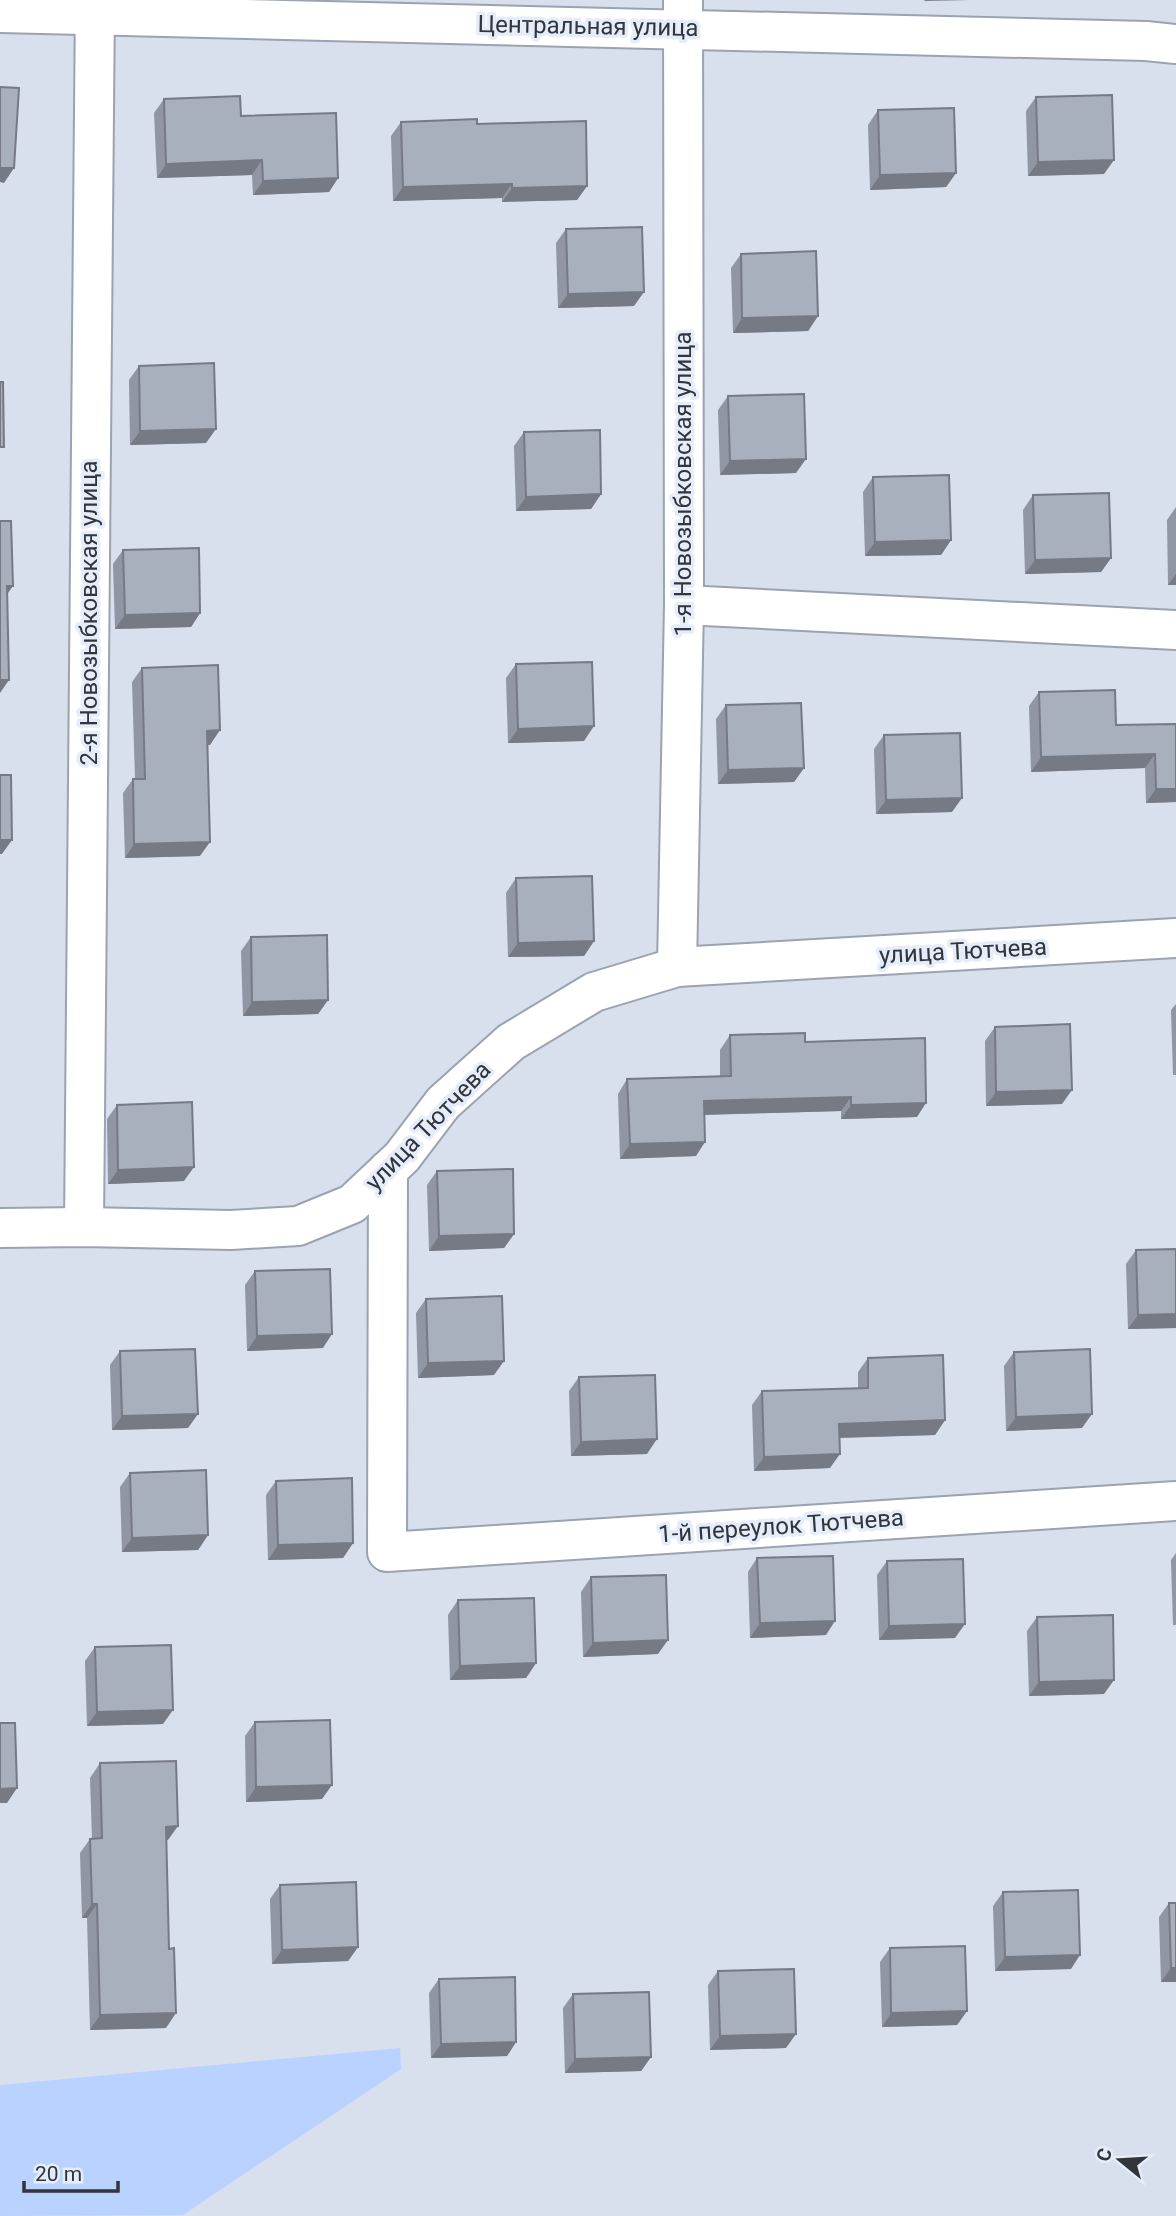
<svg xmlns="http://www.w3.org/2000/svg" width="1176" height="2216" font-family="Roboto,sans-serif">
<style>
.green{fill:#bad2ff}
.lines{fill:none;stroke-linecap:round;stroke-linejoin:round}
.minor-casing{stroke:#9ba2b0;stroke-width:42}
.minor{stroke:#fff;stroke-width:38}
.wall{fill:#9096a3}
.shaded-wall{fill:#767a84}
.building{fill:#a8afbd;stroke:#767a84;stroke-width:2}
.labels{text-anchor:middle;stroke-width:7;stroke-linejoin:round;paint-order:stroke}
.street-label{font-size:24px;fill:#32353a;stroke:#e5edfb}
</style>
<rect width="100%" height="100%" fill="#d8dfed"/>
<path class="green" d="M400,2048L401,2069L183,2215L0,2216V2085Z"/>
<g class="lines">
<g class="minor-casing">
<g id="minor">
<path d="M0,13L1146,41L1176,44"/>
<path d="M684,605L1176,630"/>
<path d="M677,967L684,605L683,0"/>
<path d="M388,1170L387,1552L1176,1501"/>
<path d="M84,1227L95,0"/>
<path d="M0,1228L84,1227L231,1230L298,1226L352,1204L402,1157L443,1103L511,1042L594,992L677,967L1176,938"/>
</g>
</g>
<use href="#minor" class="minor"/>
</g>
<g class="wall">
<path d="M1036,97L1104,174L1028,176L1026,111Z"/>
<path d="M164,99L241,116L338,178L329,192L253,195L252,175L157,178L154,113Z"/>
<path d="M878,110L956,173L946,187L870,190L868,125Z"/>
<path d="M401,122L477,124L587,186L577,200L502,202V198L393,201L391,136Z"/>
<path d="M566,229L634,306L558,308L556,243Z"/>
<path d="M741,254L818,316L808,331L733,333L731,268Z"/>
<path d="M139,366L206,443L130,445L129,380Z"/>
<path d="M728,396L796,473L720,475L718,410Z"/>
<path d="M524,432L601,494L591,509L516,511L514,446Z"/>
<path d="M873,477L951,540L941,555L865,556L863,492Z"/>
<path d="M1033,495L1111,558L1101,572L1025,574L1023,510Z"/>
<path d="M1176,507V585H1168L1167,520Z"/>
<path d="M123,550L200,613L191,627L115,629L113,564Z"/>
<path d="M516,664L584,741L508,743L506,678Z"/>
<path d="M142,668L210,745H208L200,856L125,858L123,793L133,779H135L132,682Z"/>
<path d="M1039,692L1116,725L1176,724V802L1146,803L1145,768L1031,772L1029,706Z"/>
<path d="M726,705L804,768L794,782L718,784L716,719Z"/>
<path d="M884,735L952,812L876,814L874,749Z"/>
<path d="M516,878L594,941L584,956L508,957L506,893Z"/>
<path d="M251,937L328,1000L318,1014L243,1016L241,951Z"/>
<path d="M1176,1004V1075H1173L1171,1010Z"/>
<path d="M995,1027L1062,1104L986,1106L985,1041Z"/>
<path d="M730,1035L805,1042L917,1117L841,1119V1111L705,1115L696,1156L620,1159L618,1094L627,1079L720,1076V1050Z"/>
<path d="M117,1105L184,1181L108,1184L107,1119Z"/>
<path d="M437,1171L514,1234L504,1248L429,1251L427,1185Z"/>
<path d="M1136,1250L1176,1328L1128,1329L1126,1264Z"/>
<path d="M255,1271L323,1348L247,1351L245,1285Z"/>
<path d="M426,1299L494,1375L418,1378L416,1313Z"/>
<path d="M120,1351L188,1428L112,1430L110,1365Z"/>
<path d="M1014,1352L1082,1428L1006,1431L1004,1366Z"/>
<path d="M868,1358L945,1420L935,1435L839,1438L830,1468L754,1471L752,1405L762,1391L858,1389V1372Z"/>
<path d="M579,1377L647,1454L571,1456L569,1391Z"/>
<path d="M130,1473L208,1535L198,1550L122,1552L120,1487Z"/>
<path d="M276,1481L353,1543L343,1558L268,1560L266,1495Z"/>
<path d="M1176,1553V1625H1173L1171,1560Z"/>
<path d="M757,1558L826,1635L750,1638L748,1572Z"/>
<path d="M887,1561L955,1638L879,1640L877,1575Z"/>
<path d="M591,1577L658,1654L583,1657L581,1592Z"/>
<path d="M458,1600L536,1663L526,1678L450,1680L448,1615Z"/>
<path d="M1037,1617L1104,1694L1029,1696L1027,1631Z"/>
<path d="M95,1647L163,1724L87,1726L85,1661Z"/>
<path d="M255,1722L322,1799L246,1802L245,1736Z"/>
<path d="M100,1763L168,1840H166V2028L90,2030L87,1918H82L80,1853L90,1839H92L90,1778Z"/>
<path d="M280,1885L358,1947L348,1961L272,1964L270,1899Z"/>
<path d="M1003,1892L1071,1969L995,1971L993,1906Z"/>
<path d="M1169,1903L1176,1982H1161L1159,1917Z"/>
<path d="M890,1948L967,2011L957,2025L882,2027L880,1962Z"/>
<path d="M718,1971L786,2048L710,2050L708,1985Z"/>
<path d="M439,1979L516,2042L507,2056L431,2058L429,1993Z"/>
<path d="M573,1994L651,2057L641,2071L565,2073L563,2008Z"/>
</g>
<g class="shaded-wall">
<path d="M925,0H970L924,1Z"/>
<path d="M262,160L252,175L157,178L166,164Z"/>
<path d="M1114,160L1104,174L1028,176L1038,162Z"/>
<path d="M0,168H14L4,183L0,182Z"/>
<path d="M956,173L946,187L870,190L880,175Z"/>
<path d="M338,178L329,192L253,195L263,181Z"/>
<path d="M512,184L502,198L393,201L403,187Z"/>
<path d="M587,186L577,200L502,202L512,188Z"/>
<path d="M644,292L634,306L558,308L568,294Z"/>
<path d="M818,316L808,331L733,333L742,318Z"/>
<path d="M216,429L206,443L130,445L140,431Z"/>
<path d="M806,459L796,473L720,475L730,461Z"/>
<path d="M601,494L591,509L516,511L526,497Z"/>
<path d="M951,540L941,555L865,556L875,542Z"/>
<path d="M1111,558L1101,572L1025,574L1035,560Z"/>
<path d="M1176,574V585H1168Z"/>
<path d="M7,586H13L3,600Z"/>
<path d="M200,613L191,627L115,629L125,615Z"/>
<path d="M0,680H9L0,693Z"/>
<path d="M594,726L584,741L508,743L518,729Z"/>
<path d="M220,730L210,745H197L207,731Z"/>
<path d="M1155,754L1145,768L1031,772L1041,757Z"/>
<path d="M804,768L794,782L718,784L728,770Z"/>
<path d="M1156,789H1176V802L1146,803Z"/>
<path d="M962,798L952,812L876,814L886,800Z"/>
<path d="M0,840H12L2,854H0Z"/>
<path d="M210,842L200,856L125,858L134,844Z"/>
<path d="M594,941L584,956L508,957L518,943Z"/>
<path d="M328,1000L318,1014L243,1016L252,1002Z"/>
<path d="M1072,1090L1062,1104L986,1106L996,1092Z"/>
<path d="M851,1097L841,1111L694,1115L704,1101Z"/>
<path d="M926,1103L917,1117L841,1119L851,1105Z"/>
<path d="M705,1142L696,1156L620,1159L630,1144Z"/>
<path d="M194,1167L184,1181L108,1184L118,1170Z"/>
<path d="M514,1234L504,1248L429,1251L439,1236Z"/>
<path d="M1176,1314V1328L1128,1329L1138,1315Z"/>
<path d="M332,1334L323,1348L247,1351L257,1336Z"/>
<path d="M504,1361L494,1375L418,1378L428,1363Z"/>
<path d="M198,1414L188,1428L112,1430L122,1416Z"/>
<path d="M1092,1414L1082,1428L1006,1431L1016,1417Z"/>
<path d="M945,1420L935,1435L829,1438L839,1424Z"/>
<path d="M657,1439L647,1454L571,1456L581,1442Z"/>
<path d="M840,1454L830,1468L754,1471L764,1457Z"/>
<path d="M208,1535L198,1550L122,1552L132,1538Z"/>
<path d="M353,1543L343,1558L268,1560L278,1545Z"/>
<path d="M835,1621L826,1635L750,1638L760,1623Z"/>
<path d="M965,1624L955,1638L879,1640L889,1626Z"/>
<path d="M668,1640L658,1654L583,1657L593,1643Z"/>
<path d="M536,1663L526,1678L450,1680L460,1666Z"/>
<path d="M1114,1680L1104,1694L1029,1696L1039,1682Z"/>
<path d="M173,1710L163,1724L87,1726L97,1712Z"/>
<path d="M332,1785L322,1799L246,1802L256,1787Z"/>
<path d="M17,1788L7,1803H0V1789Z"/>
<path d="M178,1826L168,1840L156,1841L166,1827Z"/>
<path d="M92,1904H97L87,1918H82Z"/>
<path d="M358,1947L348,1961L272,1964L282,1950Z"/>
<path d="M1080,1955L1071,1969L995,1971L1005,1957Z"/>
<path d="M1171,1968H1176V1982H1161Z"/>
<path d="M967,2011L957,2025L882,2027L891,2013Z"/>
<path d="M176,2013L166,2028L90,2030L100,2015Z"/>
<path d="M796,2034L786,2048L710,2050L720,2036Z"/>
<path d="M516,2042L507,2056L431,2058L441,2044Z"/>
<path d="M651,2057L641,2071L565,2073L575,2059Z"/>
</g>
<g class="building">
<path d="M0,87L19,88L14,168H0Z"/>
<path d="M1112,95L1114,160L1038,162L1036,97Z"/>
<path d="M240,96L241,116L336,113L338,178L263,181L262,160L166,164L164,99Z"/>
<path d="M954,108L956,173L880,175L878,110Z"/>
<path d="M477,119V124L586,121L587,186L512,188V184L403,187L401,122Z"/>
<path d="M642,227L644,292L568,294L566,229Z"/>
<path d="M816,251L818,316L742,318L741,254Z"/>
<path d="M214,363L216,429L140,431L139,366Z"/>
<path d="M0,382H3L4,447H0Z"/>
<path d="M804,394L806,459L730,461L728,396Z"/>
<path d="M600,430L601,494L526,497L524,432Z"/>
<path d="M949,475L951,540L875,542L873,477Z"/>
<path d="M1109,493L1111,558L1035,560L1033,495Z"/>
<path d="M0,521H11L13,586H7L9,680H0Z"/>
<path d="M199,548L200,613L125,615L123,550Z"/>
<path d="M592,662L594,726L518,729L516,664Z"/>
<path d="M218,665L220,730L207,731L210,842L134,844L133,779H145L142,668Z"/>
<path d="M1115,690L1116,725L1176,724V789H1156L1155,754L1041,757L1039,692Z"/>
<path d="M801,703L804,768L728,770L726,705Z"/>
<path d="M960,733L962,798L886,800L884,735Z"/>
<path d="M0,775H11L12,840H0Z"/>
<path d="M592,876L594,941L518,943L516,878Z"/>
<path d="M327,935L328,1000L252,1002L251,937Z"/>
<path d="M1070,1024L1072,1090L996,1092L995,1027Z"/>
<path d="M805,1033V1042L925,1038L926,1103L851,1105V1097L704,1101L705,1142L630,1144L627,1079L731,1076L730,1035Z"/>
<path d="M192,1102L194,1167L118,1170L117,1105Z"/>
<path d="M513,1169L514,1234L439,1236L437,1171Z"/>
<path d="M1176,1249V1314L1138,1315L1136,1250Z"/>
<path d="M330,1269L332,1334L257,1336L255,1271Z"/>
<path d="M502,1296L504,1361L428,1363L426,1299Z"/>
<path d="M195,1349L198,1414L122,1416L120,1351Z"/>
<path d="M1090,1349L1092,1414L1016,1417L1014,1352Z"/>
<path d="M943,1355L945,1420L839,1424L840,1454L764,1457L762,1391L868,1388V1358Z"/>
<path d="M655,1375L657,1439L581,1442L579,1377Z"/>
<path d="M206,1470L208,1535L132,1538L130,1473Z"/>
<path d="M352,1478L353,1543L278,1545L276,1481Z"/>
<path d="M833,1556L835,1621L760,1623L757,1558Z"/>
<path d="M963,1559L965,1624L889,1626L887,1561Z"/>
<path d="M666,1575L668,1640L593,1643L591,1577Z"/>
<path d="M534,1598L536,1663L460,1666L458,1600Z"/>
<path d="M1113,1615L1114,1680L1039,1682L1037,1617Z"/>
<path d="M171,1645L173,1710L97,1712L95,1647Z"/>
<path d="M330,1720L332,1785L256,1787L255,1722Z"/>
<path d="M0,1723H15L17,1788L0,1789Z"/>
<path d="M176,1761L178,1826L166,1827L169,1949L174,1948L176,2013L100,2015L97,1904H92L90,1839L102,1838L100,1763Z"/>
<path d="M356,1882L358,1947L282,1950L280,1885Z"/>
<path d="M1078,1890L1080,1955L1005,1957L1003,1892Z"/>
<path d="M1169,1903H1176V1968H1171Z"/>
<path d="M965,1946L967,2011L891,2013L890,1948Z"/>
<path d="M794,1969L796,2034L720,2036L718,1971Z"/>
<path d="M515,1977L516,2042L441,2044L439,1979Z"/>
<path d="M649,1992L651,2057L575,2059L573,1994Z"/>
</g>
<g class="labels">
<g class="street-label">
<text transform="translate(588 26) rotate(1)" y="8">Центральная улица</text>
<text transform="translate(683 484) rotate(-90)" y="8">1-я Новозыбковская улица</text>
<text transform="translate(89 613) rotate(-90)" y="8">2-я Новозыбковская улица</text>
<text transform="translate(963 951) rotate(-3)" y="8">улица Тютчева</text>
<text transform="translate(428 1126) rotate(-46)" y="8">улица Тютчева</text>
<text transform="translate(781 1526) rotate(-4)" y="8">1-й переулок Тютчева</text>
</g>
</g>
<g transform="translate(1120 2160) rotate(288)" stroke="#e5edfb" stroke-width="5" paint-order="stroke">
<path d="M0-5L12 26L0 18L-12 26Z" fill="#32353a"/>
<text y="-10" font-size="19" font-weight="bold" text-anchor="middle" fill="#32353a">С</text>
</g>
<path d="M24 2181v10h94v-10" fill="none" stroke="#32353a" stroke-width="3.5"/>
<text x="35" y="2181" font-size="21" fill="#32353a" stroke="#e5edfb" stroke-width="5" paint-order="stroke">20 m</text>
</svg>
